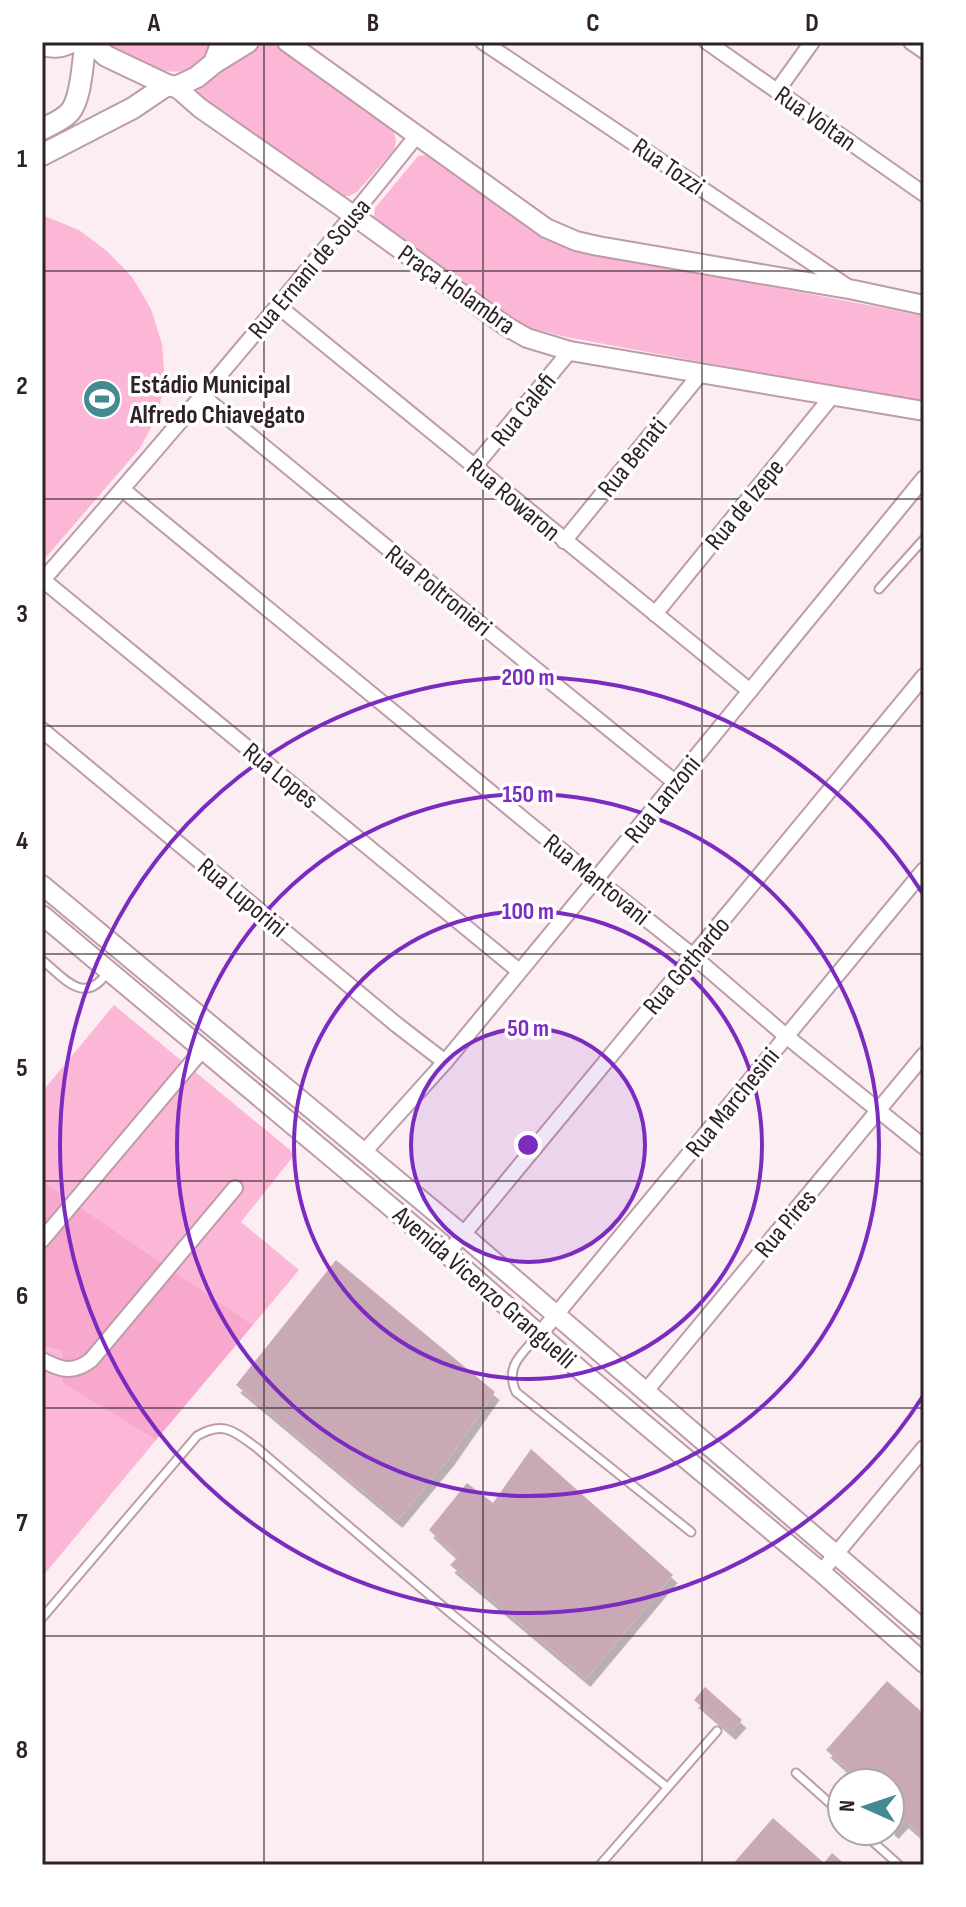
<svg xmlns="http://www.w3.org/2000/svg" width="966" height="1907" font-family="'Sofia Sans Condensed',sans-serif">
<style>
.green{fill:#fdb7d6}
.forest{fill:#f7a8cc}
.building{fill:#caa9b7;filter:url(#shadow)}
.lines{fill:none;stroke-linecap:round;stroke-linejoin:round}
.service-casing{stroke:#bd9caa;stroke-width:11}
.minor-casing{stroke:#bd9caa;stroke-width:18}
.tertiary-casing{stroke:#bd9caa;stroke-width:22}
.secondary-casing{stroke:#bd9caa;stroke-width:24}
.service{stroke:#fff;stroke-width:7}
.minor{stroke:#fff;stroke-width:14}
.tertiary{stroke:#fff;stroke-width:18}
.secondary{stroke:#fff;stroke-width:20}
.grid{fill:none;stroke:#2e2127;stroke-width:2;stroke-opacity:0.55}
.ring{fill:none;stroke:#7b2cbf;stroke-width:4}
.labels{text-anchor:middle;stroke-width:7;stroke-linejoin:round;paint-order:stroke}
.street-label{font-size:26px;fill:#2e2127;stroke:#fff}
.poi-label{font-size:26px;font-weight:bold;fill:#2e2127;stroke:#fff;text-anchor:start}
.centre{fill:#7b2cbf;stroke:#fff;stroke-width:4}
.ring-label{font-size:24px;text-anchor:middle;font-weight:bold;fill:#7b2cbf;stroke:#fff;stroke-width:7;stroke-linejoin:round;paint-order:stroke}
.neatline{fill:none;stroke:#2e2127;stroke-width:3}
.grid-label{font-size:26px;text-anchor:middle;font-weight:bold;fill:#2e2127}
</style>
<defs>
<filter id="shadow"><feDropShadow dx="4.5" dy="8" stdDeviation="0" flood-color="#0004"/></filter>
</defs>
<rect width="100%" height="100%" fill="#fcedf3"/>
<g class="green">
<path d="M103,42H214C196,96 134,64 103,42Z"/>
<path d="M265,43L273,44L391,127C396,136 397,141 394,150L357,192L349,196H338L200,100L197,93L201,79Z"/>
<path d="M425,155L435,158L540,234L554,243L566,247L924,316V403L566,337L526,327L513,320L376,222L374,216L375,208L418,156Z"/>
<path d="M42,215L79,230L108,252L132,277L151,309L162,344L165,381L157,417L140,448L42,562Z"/>
<path d="M114,1005L295,1154L241,1222L299,1270L253,1325L42,1181V1092Z"/>
<path d="M42,1346L62,1351L64,1383L156,1440L42,1577Z"/>
</g>
<path class="forest" d="M42,1181L253,1325L156,1440L63,1383L62,1351L42,1346Z"/>
<g class="building">
<path d="M336,1260L495,1392L450,1457L398,1520L236,1385Z"/>
<path d="M531,1449L673,1575L586,1679L450,1565L458,1557L429,1530L467,1483L493,1503Z"/>
<path d="M887,1681L924,1714V1838L904,1820L894,1831L890,1827V1783H863L826,1750Z"/>
<path d="M705,1687L742,1720L731,1732L694,1700Z"/>
<path d="M773,1818L824,1863L832,1853L846,1865H732Z"/>
</g>
<g class="lines">
<g class="service-casing">
<g id="service">
<path d="M879,589L924,539"/>
<path d="M42,960C64,978 84,1006 107,973"/>
<path d="M539,1334C523,1354 504,1365 516,1392L691,1532"/>
<path d="M42,1618L197,1436C224,1420 235,1432 257,1448L454,1616L667,1787"/>
<path d="M796,1773L842,1814"/>
<path d="M861,1831L899,1865"/>
<path d="M600,1865L717,1731"/>
</g>
</g>
<g class="minor-casing">
<g id="minor">
<path d="M483,42L848,287"/>
<path d="M707,42L924,194"/>
<path d="M911,42L924,51"/>
<path d="M42,48C58,52 65,49 79,42"/>
<path d="M777,91L812,42"/>
<path d="M278,306L750,691"/>
<path d="M202,396L529,664L676,783"/>
<path d="M475,466L570,351"/>
<path d="M122,489L596,879L693,956L786,1036L924,1147"/>
<path d="M564,541L701,373"/>
<path d="M43,580L519,971"/>
<path d="M42,581C170,435 296,287 418,134"/>
<path d="M655,614L833,395"/>
<path d="M42,730L397,1025L445,1062"/>
<path d="M364,1152L445,1062L596,879L924,478"/>
<path d="M42,1240L203,1049"/>
<path d="M447,1254L924,676"/>
<path d="M540,1334L924,870"/>
<path d="M42,1360C61,1370 73,1374 91,1360L235,1188"/>
<path d="M645,1392L924,1055"/>
<path d="M821,1572L924,1448"/>
</g>
</g>
<g class="tertiary-casing">
<g id="tertiary">
<path d="M287,42L546,228L576,241L598,246L854,290L924,305"/>
<path d="M176,87L200,108L353,215L506,326L527,338L570,351L924,411"/>
<path d="M42,885L463,1235L924,1630"/>
<path d="M42,915L447,1254L586,1375L821,1572L924,1663"/>
</g>
</g>
<g class="secondary-casing">
<g id="secondary">
<path d="M91,42L106,56L167,85L176,87L197,77L214,63L222,42"/>
<path d="M214,63L248,42"/>
<path d="M42,129C52,124 63,120 70,112C82,97 82,62 86,42"/>
<path d="M42,155L133,108L167,85"/>
</g>
</g>
<use href="#service" class="service"/>
<use href="#minor" class="minor"/>
<use href="#tertiary" class="tertiary"/>
<use href="#secondary" class="secondary"/>
</g>
<path class="grid" d="M264,42V1865M483,42V1865M702,42V1865M42,271H924M42,499H924M42,726H924M42,954H924M42,1181H924M42,1408H924M42,1636H924"/>
<circle cx="528" cy="1145" r="117" fill="#7b2cbf" fill-opacity=".12"/>
<g class="ring">
<circle cx="528" cy="1145" r="117"/>
<circle cx="528" cy="1145" r="234"/>
<circle cx="528" cy="1145" r="351"/>
<path d="M923 1396A468 468 0 1 1 923 894"/>
</g>
<defs>
<g id="stadium-disc" transform="scale(2)"><circle r="9.5" fill="#438b90" stroke="#fff"/><path d="M0-5a6.5 5 0 1 0 0 10a6.5 5 0 1 0 0-10ZM-3.5-1.8h7v3.6h-7Z" fill="#fff"/></g>
</defs>
<g fill-rule="evenodd">
<use href="#stadium-disc" x="102" y="399"/>
</g>
<g class="labels">
<g class="street-label">
<text transform="translate(816 118) rotate(35)" y="9">Rua Voltan</text>
<text transform="translate(669 166) rotate(34)" y="9">Rua Tozzi</text>
<text transform="translate(309 268) rotate(-50)" y="9">Rua Ernani de Sousa</text>
<text transform="translate(457 289) rotate(35)" y="9">Praça Holambra</text>
<text transform="translate(523 409) rotate(-51)" y="9">Rua Calefi</text>
<text transform="translate(632 457) rotate(-51)" y="9">Rua Benati</text>
<text transform="translate(514 499) rotate(40)" y="9">Rua Rowaron</text>
<text transform="translate(744 504) rotate(-51)" y="9">Rua de Izepe</text>
<text transform="translate(439 590) rotate(39)" y="9">Rua Poltronieri</text>
<text transform="translate(281 775) rotate(39)" y="9">Rua Lopes</text>
<text transform="translate(662 799) rotate(-51)" y="9">Rua Lanzoni</text>
<text transform="translate(597 879) rotate(39)" y="9">Rua Mantovani</text>
<text transform="translate(243 897) rotate(40)" y="9">Rua Luporini</text>
<text transform="translate(686 965) rotate(-50)" y="9">Rua Gothardo</text>
<text transform="translate(732 1102) rotate(-51)" y="9">Rua Marchesini</text>
<text transform="translate(785 1223) rotate(-50)" y="9">Rua Pires</text>
<text transform="translate(485 1287) rotate(41)" y="9">Avenida Vicenzo Granguelli</text>
</g>
<g class="poi-label">
<text x="130" y="393">Estádio Municipal<tspan x="130" dy="30">Alfredo Chiavegato</tspan></text>
</g>
</g>
<circle cx="528" cy="1145" r="12" class="centre"/>
<g class="ring-label">
<text x="528" y="685">200 m</text>
<text x="528" y="802">150 m</text>
<text x="528" y="919">100 m</text>
<text x="528" y="1036">50 m</text>
</g>
<rect width="966" height="1907" fill="none" stroke="#ffffff" stroke-width="88"/>
<g transform="translate(866 1807) rotate(273)"><circle r="38" fill="#ffffff" stroke="#aba6a9" stroke-width="2"/>
<path d="M0-6L14 30L0 20L-14 30Z" fill="#438b90"/>
<text y="-12" font-size="22" font-weight="bold" text-anchor="middle" fill="#2e2127">N</text>
</g>
<rect x="44" y="44" width="878" height="1819" class="neatline"/>
<g class="grid-label">
<text x="154" y="31">A</text>
<text x="373" y="31">B</text>
<text x="593" y="31">C</text>
<text x="812" y="31">D</text>
<text x="22" y="167">1</text>
<text x="22" y="394">2</text>
<text x="22" y="622">3</text>
<text x="22" y="849">4</text>
<text x="22" y="1076">5</text>
<text x="22" y="1304">6</text>
<text x="22" y="1531">7</text>
<text x="22" y="1758">8</text>
</g>
</svg>
